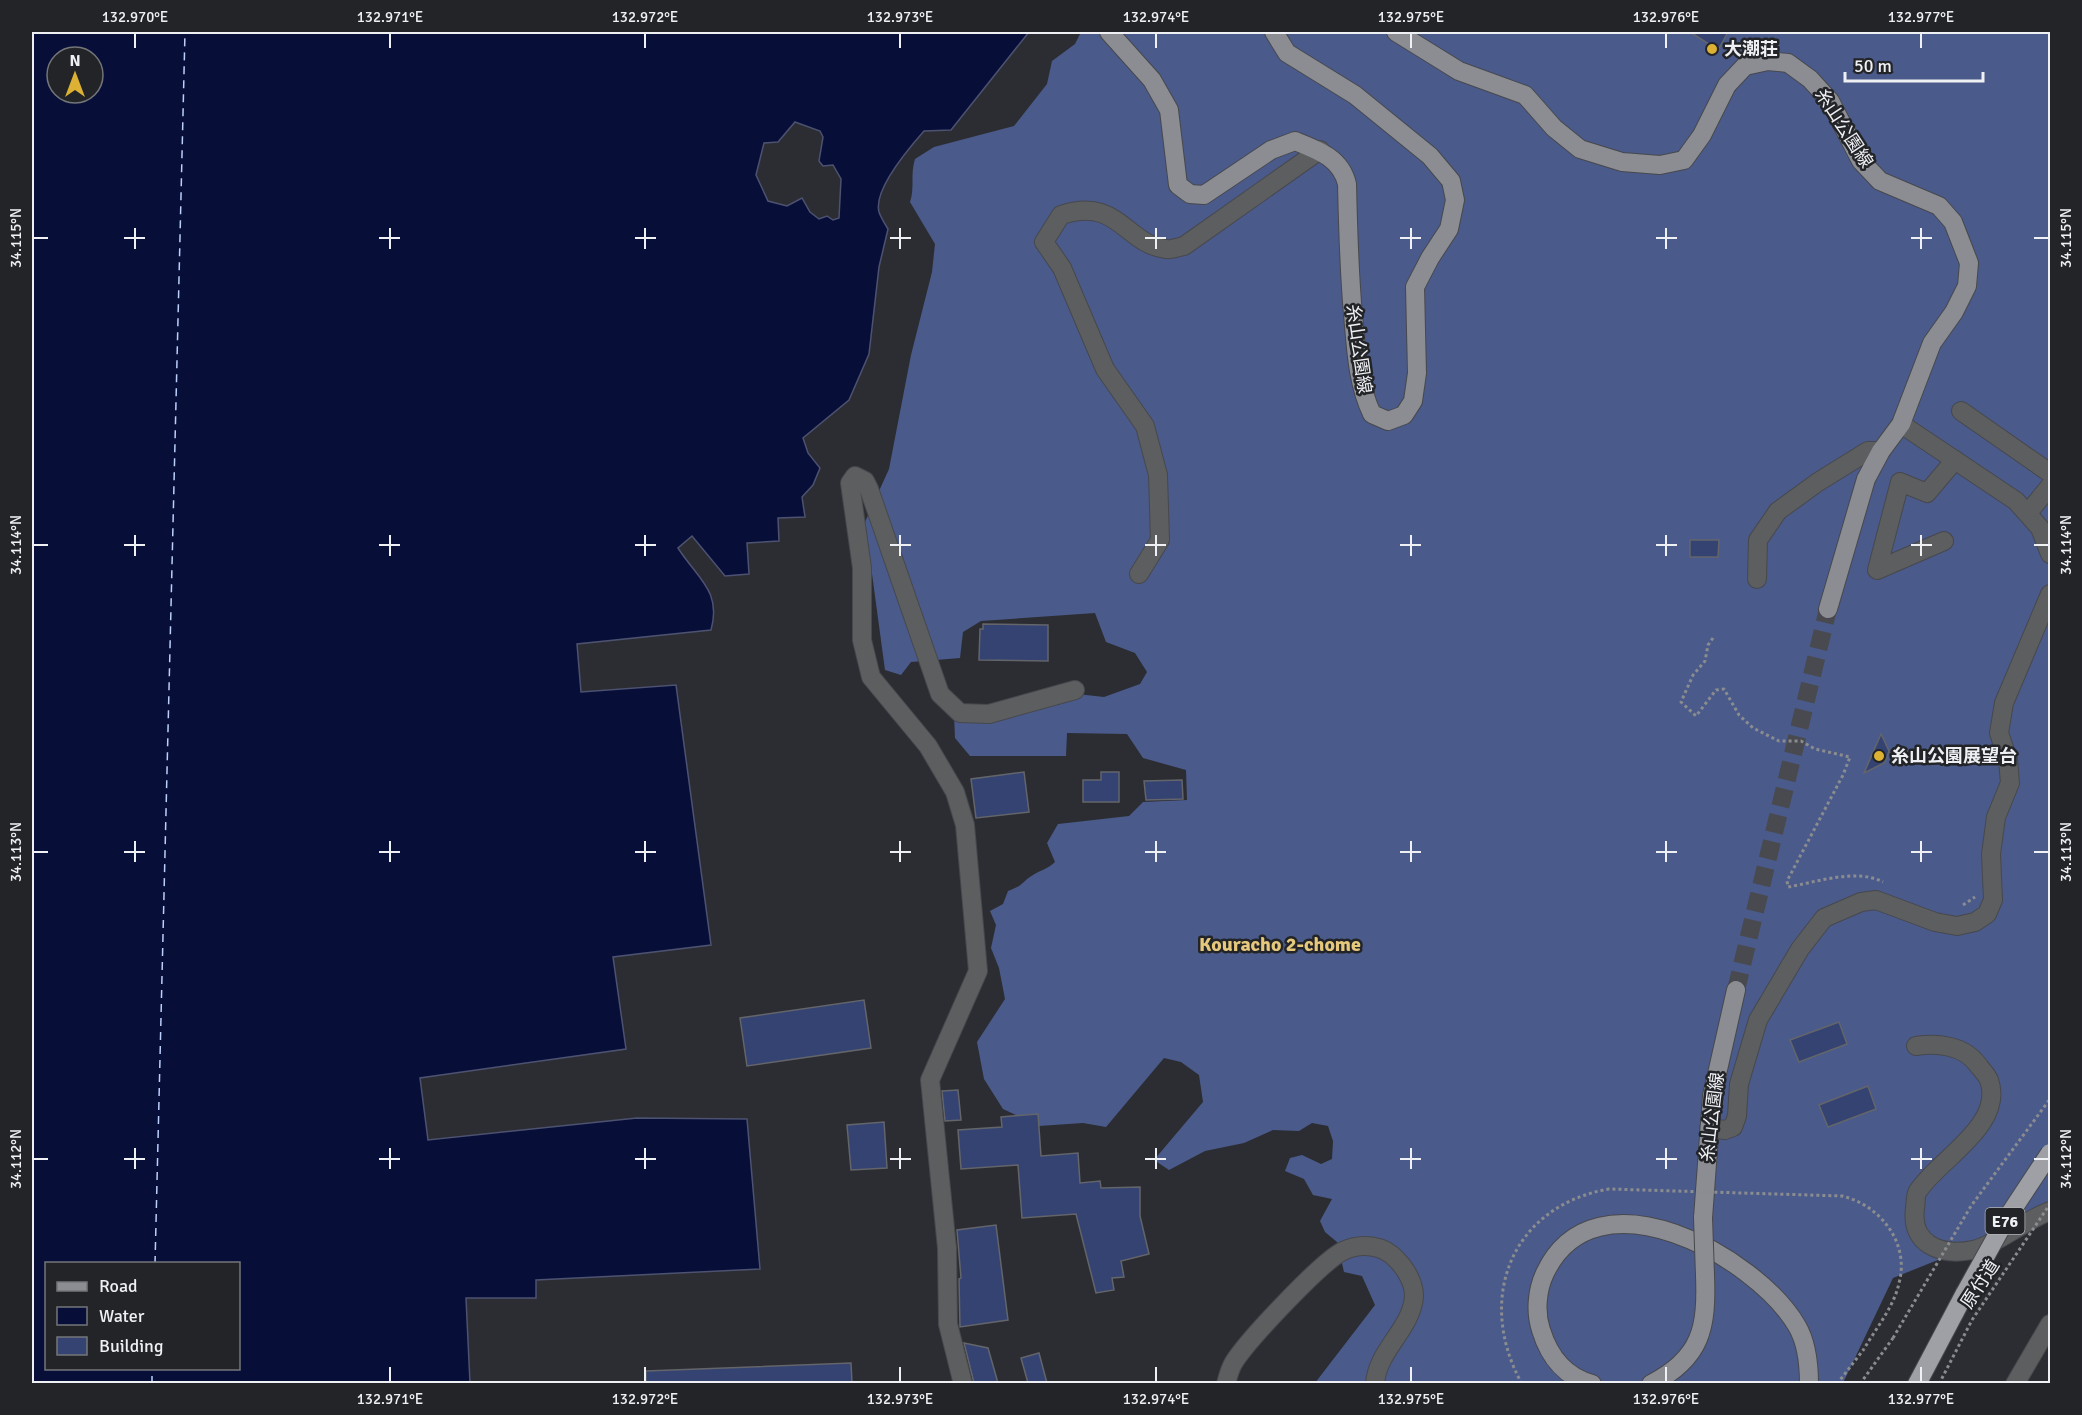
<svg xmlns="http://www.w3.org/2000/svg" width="2082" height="1415" font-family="Signika,'Noto Sans JP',sans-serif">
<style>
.forest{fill:#4a5b8b}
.water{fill:#070f39;stroke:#4d5271;stroke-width:1.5;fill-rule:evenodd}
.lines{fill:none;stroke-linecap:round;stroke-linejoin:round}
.ferry{stroke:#bccefb;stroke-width:1.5;stroke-dasharray:8 6;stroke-linecap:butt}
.building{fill:#344371;stroke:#63656b;stroke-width:1.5}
.major-tunnel{stroke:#494a4f;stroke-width:18;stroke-dasharray:18 9;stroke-linecap:butt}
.minor-casing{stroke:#47484d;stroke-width:20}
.major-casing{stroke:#47484d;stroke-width:20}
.highway-casing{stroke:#47484d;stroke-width:20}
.path{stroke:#8b8c90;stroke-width:3;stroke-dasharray:3 3;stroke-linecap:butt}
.minor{stroke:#5d5e60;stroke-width:18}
.major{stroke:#8b8d92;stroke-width:18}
.highway{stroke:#9ea0a6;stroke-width:18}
.major-bridge-casing{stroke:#47484d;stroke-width:20;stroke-linecap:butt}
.highway-bridge-casing{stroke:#47484d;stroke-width:20;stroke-linecap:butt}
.path-bridge{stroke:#8b8c90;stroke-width:3;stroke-dasharray:3 3;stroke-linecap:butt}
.major-bridge{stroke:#8b8d92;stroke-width:18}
.highway-bridge{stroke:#9ea0a6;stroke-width:18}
.ticks{fill:none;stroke:#eff0f3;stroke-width:2}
.poi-dot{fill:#ddb133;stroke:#222428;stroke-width:2}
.labels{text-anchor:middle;stroke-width:5;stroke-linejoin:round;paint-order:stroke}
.shield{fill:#222428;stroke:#b2b3b6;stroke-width:1.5}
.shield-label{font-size:16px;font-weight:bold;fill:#eff0f3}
.poi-label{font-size:18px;font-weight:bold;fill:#eff0f3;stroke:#222428;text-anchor:start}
.street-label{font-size:18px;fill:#eff0f3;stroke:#222428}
.neighbourhood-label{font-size:20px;font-weight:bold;fill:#e6c87d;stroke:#222428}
.neatline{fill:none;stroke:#eff0f3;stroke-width:2}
.ticks-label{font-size:15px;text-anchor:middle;fill:#eff0f3}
</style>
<rect width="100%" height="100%" fill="#2c2d32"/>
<path class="forest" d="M1081,32H2050V1215L1893,1278L1843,1383H1315L1375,1305L1362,1276L1344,1272L1337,1242L1325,1232L1320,1221L1332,1199L1313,1195L1304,1179L1285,1171L1290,1158L1302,1155L1321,1164L1332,1159L1333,1141L1328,1126L1312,1123L1299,1131L1273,1130L1244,1143L1205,1151L1169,1170L1154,1160L1203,1102L1199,1075L1181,1062L1164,1058L1106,1127L1083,1123L1039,1126L1003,1109L984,1079L977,1042L1005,999L999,968L991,948L996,925L990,911L1003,904L1008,891C1025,885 1021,882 1033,875C1041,870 1048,869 1055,862L1047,843L1058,824L1129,816L1143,802L1187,800L1186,770L1143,758L1127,734L1067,733L1066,756H970L955,738L954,715L1077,694L1104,697L1140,684L1147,672L1135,653L1106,642L1095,613L981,621L963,632L960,658L911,662L901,675L885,670L865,522L889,469L911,355L932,272L935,244L910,202C915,187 910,175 915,159L934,147L1014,126L1047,84L1052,61L1075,44Z"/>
<path class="water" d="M32,32H1029L951,130L924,131C909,148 873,190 879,212C881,218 885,224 888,229L879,267L869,354L849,400L803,438L808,453L820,468L813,485L802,497L805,517L778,518L779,541L747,543L749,574L725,576L692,536L678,548C697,578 722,591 711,630L577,644L581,692L676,685L711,945L613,957L626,1049L420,1078L428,1140L637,1118L747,1119L760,1269L536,1280V1298H466L470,1383H32ZM57,57H93V93H57ZM795,122L820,131L823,137L819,161L823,166L833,165L841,179L839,218L833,220L827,216L819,219L810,212L802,198L787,206L768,201L756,175L764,143L778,142ZM46,1264H238V1368H46Z"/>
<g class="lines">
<g class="ferry">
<path d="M155,1264L185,32"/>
<path d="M152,1384V1368"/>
</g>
</g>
<g class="building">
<path d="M1690,32H1728L1718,50Z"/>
<path d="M1690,540H1719L1718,557H1690Z"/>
<path d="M983,624L1048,625V661L979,660L980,629H983Z"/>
<path d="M1881,734L1889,751L1887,757L1884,763L1864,773Z"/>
<path d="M1024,772L1029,812L976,818L971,779Z"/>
<path d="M1101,772H1119V802H1083V780H1101Z"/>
<path d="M1182,780L1183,799L1146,800L1144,781Z"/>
<path d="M864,1000L871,1048L747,1066L740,1018Z"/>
<path d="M1839,1022L1847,1044L1799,1062L1790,1040Z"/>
<path d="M1868,1086L1876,1109L1828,1127L1819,1105Z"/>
<path d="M958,1090L961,1120L945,1121L942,1091Z"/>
<path d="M1038,1114L1041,1156L1078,1153L1080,1183L1100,1181L1101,1188L1140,1187V1216L1149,1254L1121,1261L1124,1277L1112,1278L1114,1290L1096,1293L1076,1214L1022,1218L1018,1165L961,1169L958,1130L1002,1127L1001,1117Z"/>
<path d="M884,1122L887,1168L851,1170L847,1125Z"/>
<path d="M996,1225L1008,1320L960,1327L959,1279L961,1278L957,1230Z"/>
<path d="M964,1343L988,1348L998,1383H974Z"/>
<path d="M1039,1353L1047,1383H1028L1021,1358Z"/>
<path d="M851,1363L852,1383H646V1371Z"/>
</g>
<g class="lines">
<path class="major-tunnel" d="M1736,990L1828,609"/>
<g class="minor-casing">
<g id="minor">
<path d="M1961,411L2050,473"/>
<path d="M1901,424L2016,501L2040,528L2050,554"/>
<path d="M2028,513L2050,486"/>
<path d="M1944,541L1877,570L1900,482L1927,493L1955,460"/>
<path d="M1139,574L1160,540L1158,475L1145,426L1105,369L1062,268L1044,242L1061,215C1118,196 1125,244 1166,249C1171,250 1179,247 1184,246L1320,150"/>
<path d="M1757,579L1758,540L1778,511L1818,482L1868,451H1881"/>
<path d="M1916,1046C1937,1043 1964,1045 1978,1065C1981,1069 1987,1075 1989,1080C2005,1125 1939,1159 1918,1191C1915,1195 1916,1203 1915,1208C1910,1245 1941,1256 1973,1250C1992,1247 2027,1219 2050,1211"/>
<path d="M1709,1128L1725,1130L1733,1127L1737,1116L1739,1084L1758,1020L1800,949L1824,918L1861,902L1876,900L1935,922L1957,926L1975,922L1987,914L1993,900L1991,854L1996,817L2010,783L2008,760L1999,733L2004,703L2050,594"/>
<path d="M963,1384L948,1324L947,1248L930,1080L978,971L965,825L955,792L928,746L871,677L862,640V568L850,483L855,476L865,481L869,489L940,694L960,713L989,714L1075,690"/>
<path d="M1226,1384C1228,1376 1230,1368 1234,1362C1248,1340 1321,1262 1343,1251C1361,1242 1384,1245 1397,1260C1406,1269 1414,1283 1414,1296C1412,1329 1377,1350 1375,1384"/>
<path d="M2015,1384L2050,1324"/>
</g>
</g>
<g class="major-casing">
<g id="major">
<path d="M1109,32L1152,80L1169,110L1178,185L1190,194L1204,195L1271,150L1295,141C1318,150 1341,158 1347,184C1348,228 1349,271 1353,314C1356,348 1357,382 1372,414L1388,421L1404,415L1413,401L1417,373L1415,287L1430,258L1449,229L1455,200L1451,181L1430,156L1355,95L1287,53L1274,32"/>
<path d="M1396,32L1459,71L1525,95L1554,128L1580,149L1622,162L1660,165L1684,160L1702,135L1727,85L1745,66L1768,61L1788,63L1810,79L1830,101L1861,161L1880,181L1939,206L1953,222L1969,263L1967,286L1954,312L1932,343L1901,424L1881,451L1866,479L1828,609"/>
<path d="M1703,1218L1712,1096L1736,990"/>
<path d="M1592,1384C1565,1377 1549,1356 1541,1330C1535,1312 1537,1290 1545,1273C1595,1167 1756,1256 1797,1326C1807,1343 1809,1364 1809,1384"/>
<path d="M1651,1384C1702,1358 1707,1327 1705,1275"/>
</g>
</g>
<g class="highway-casing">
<path id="highway" d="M1917,1384L1965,1293"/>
</g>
<g class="path">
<path d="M1713,638L1708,645L1705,661L1693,675L1681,702L1696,716L1716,690L1724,689L1739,715L1753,728L1779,741H1801L1815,749L1850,757L1843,775L1787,881L1788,887C1817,882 1856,868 1883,882"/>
<path d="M1963,905L1975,897"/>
<path d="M1837,1384L1864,1349"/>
<path d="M1860,1384L1893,1338"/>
</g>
<use href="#minor" class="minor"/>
<use href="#major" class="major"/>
<use href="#highway" class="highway"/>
<g class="major-bridge-casing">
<path id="major-bridge" d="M1703,1218L1705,1275"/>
</g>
<g class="highway-bridge-casing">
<path id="highway-bridge" d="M1965,1293L2005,1221L2050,1153"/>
</g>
<g class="path-bridge">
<path d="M1893,1338L1971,1206L2050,1099"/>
<path d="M1522,1384C1475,1299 1511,1206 1609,1189L1842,1196C1880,1205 1910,1243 1899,1283C1894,1307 1876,1328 1864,1349"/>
<path d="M1939,1384L1972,1320L2050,1204"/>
</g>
<use href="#major-bridge" class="major-bridge"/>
<use href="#highway-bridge" class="highway-bridge"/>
</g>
<path class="ticks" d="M135,33V48M390,33V48M645,33V48M900,33V48M1156,33V48M1411,33V48M1666,33V48M1921,33V48M135,228V249M390,228V249M645,228V249M900,228V249M1156,228V249M1411,228V249M1666,228V249M1921,228V249M33,238H48M124,238H145M379,238H400M635,238H656M890,238H911M1145,238H1166M1400,238H1421M1656,238H1677M1911,238H1932M2034,238H2049M135,535V556M390,535V556M645,535V556M900,535V556M1156,535V556M1411,535V556M1666,535V556M1921,535V556M33,545H48M124,545H145M379,545H400M635,545H656M890,545H911M1145,545H1166M1400,545H1421M1656,545H1677M1911,545H1932M2034,545H2049M135,841V862M390,841V862M645,841V862M900,841V862M1156,841V862M1411,841V862M1666,841V862M1921,841V862M33,852H48M124,852H145M379,852H400M635,852H656M890,852H911M1145,852H1166M1400,852H1421M1656,852H1677M1911,852H1932M2034,852H2049M135,1148V1169M390,1148V1169M645,1148V1169M900,1148V1169M1156,1148V1169M1411,1148V1169M1666,1148V1169M1921,1148V1169M33,1159H48M124,1159H145M379,1159H400M635,1159H656M890,1159H911M1145,1159H1166M1400,1159H1421M1656,1159H1677M1911,1159H1932M2034,1159H2049M390,1367V1382M645,1367V1382M900,1367V1382M1156,1367V1382M1411,1367V1382M1666,1367V1382M1921,1367V1382"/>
<g class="poi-dot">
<circle cx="1712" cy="49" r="6"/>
<circle cx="1879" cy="756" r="6"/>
</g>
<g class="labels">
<rect class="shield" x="1985.5" y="1208" width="39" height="26" rx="4.5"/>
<g class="shield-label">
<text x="2005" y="1227">E76</text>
</g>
<g class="poi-label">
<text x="1724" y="55">大潮荘</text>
<text x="1891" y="762">糸山公園展望台</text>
</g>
<g class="street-label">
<text transform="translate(1844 128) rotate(57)" y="6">糸山公園線</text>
<text transform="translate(1359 349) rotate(82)" y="6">糸山公園線</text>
<text transform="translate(1712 1117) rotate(-83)" y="6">糸山公園線</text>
<text transform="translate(1980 1284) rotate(-57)" y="6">原付道</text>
</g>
<g class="neighbourhood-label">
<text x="1280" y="951">Kouracho 2-chome</text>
</g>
</g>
<rect width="2082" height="1415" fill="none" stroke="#222428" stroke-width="66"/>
<rect x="45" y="1262" width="195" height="108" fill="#222428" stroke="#747679" stroke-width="1.5"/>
<rect x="57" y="1282" width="30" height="9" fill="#8b8d92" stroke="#747679" stroke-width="1.5"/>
<text x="99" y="1292" font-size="18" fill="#eff0f3">Road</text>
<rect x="57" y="1307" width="30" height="18" fill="#070f39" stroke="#747679" stroke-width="1.5"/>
<text x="99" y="1322" font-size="18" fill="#eff0f3">Water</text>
<rect x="57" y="1337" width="30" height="18" fill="#344371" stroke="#747679" stroke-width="1.5"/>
<text x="99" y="1352" font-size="18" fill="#eff0f3">Building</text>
<g transform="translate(75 75)"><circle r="28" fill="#222428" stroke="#747679" stroke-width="1.5"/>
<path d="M0-4.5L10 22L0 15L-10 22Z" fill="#ddb133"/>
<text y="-9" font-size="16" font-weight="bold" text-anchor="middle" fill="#eff0f3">N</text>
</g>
<path d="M1845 72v9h138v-9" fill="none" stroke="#eff0f3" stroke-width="3"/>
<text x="1854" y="72" font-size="18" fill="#eff0f3" stroke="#222428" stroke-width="4.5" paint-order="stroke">50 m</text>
<rect x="33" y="33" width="2016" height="1349" class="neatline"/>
<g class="ticks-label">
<text x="135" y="22">132.970°E</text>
<text x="390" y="22">132.971°E</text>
<text x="645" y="22">132.972°E</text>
<text x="900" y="22">132.973°E</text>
<text x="1156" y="22">132.974°E</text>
<text x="1411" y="22">132.975°E</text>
<text x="1666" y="22">132.976°E</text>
<text x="1921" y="22">132.977°E</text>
<text transform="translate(16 238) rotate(-90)" y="5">34.115°N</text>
<text transform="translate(2066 238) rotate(-90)" y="5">34.115°N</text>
<text transform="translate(16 545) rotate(-90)" y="5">34.114°N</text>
<text transform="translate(2066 545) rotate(-90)" y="5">34.114°N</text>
<text transform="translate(16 852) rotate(-90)" y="5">34.113°N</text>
<text transform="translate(2066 852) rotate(-90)" y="5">34.113°N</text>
<text transform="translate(16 1159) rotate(-90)" y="5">34.112°N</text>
<text transform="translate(2066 1159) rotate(-90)" y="5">34.112°N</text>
<text x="390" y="1404">132.971°E</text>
<text x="645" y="1404">132.972°E</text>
<text x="900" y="1404">132.973°E</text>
<text x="1156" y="1404">132.974°E</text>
<text x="1411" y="1404">132.975°E</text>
<text x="1666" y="1404">132.976°E</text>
<text x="1921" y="1404">132.977°E</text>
</g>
</svg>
